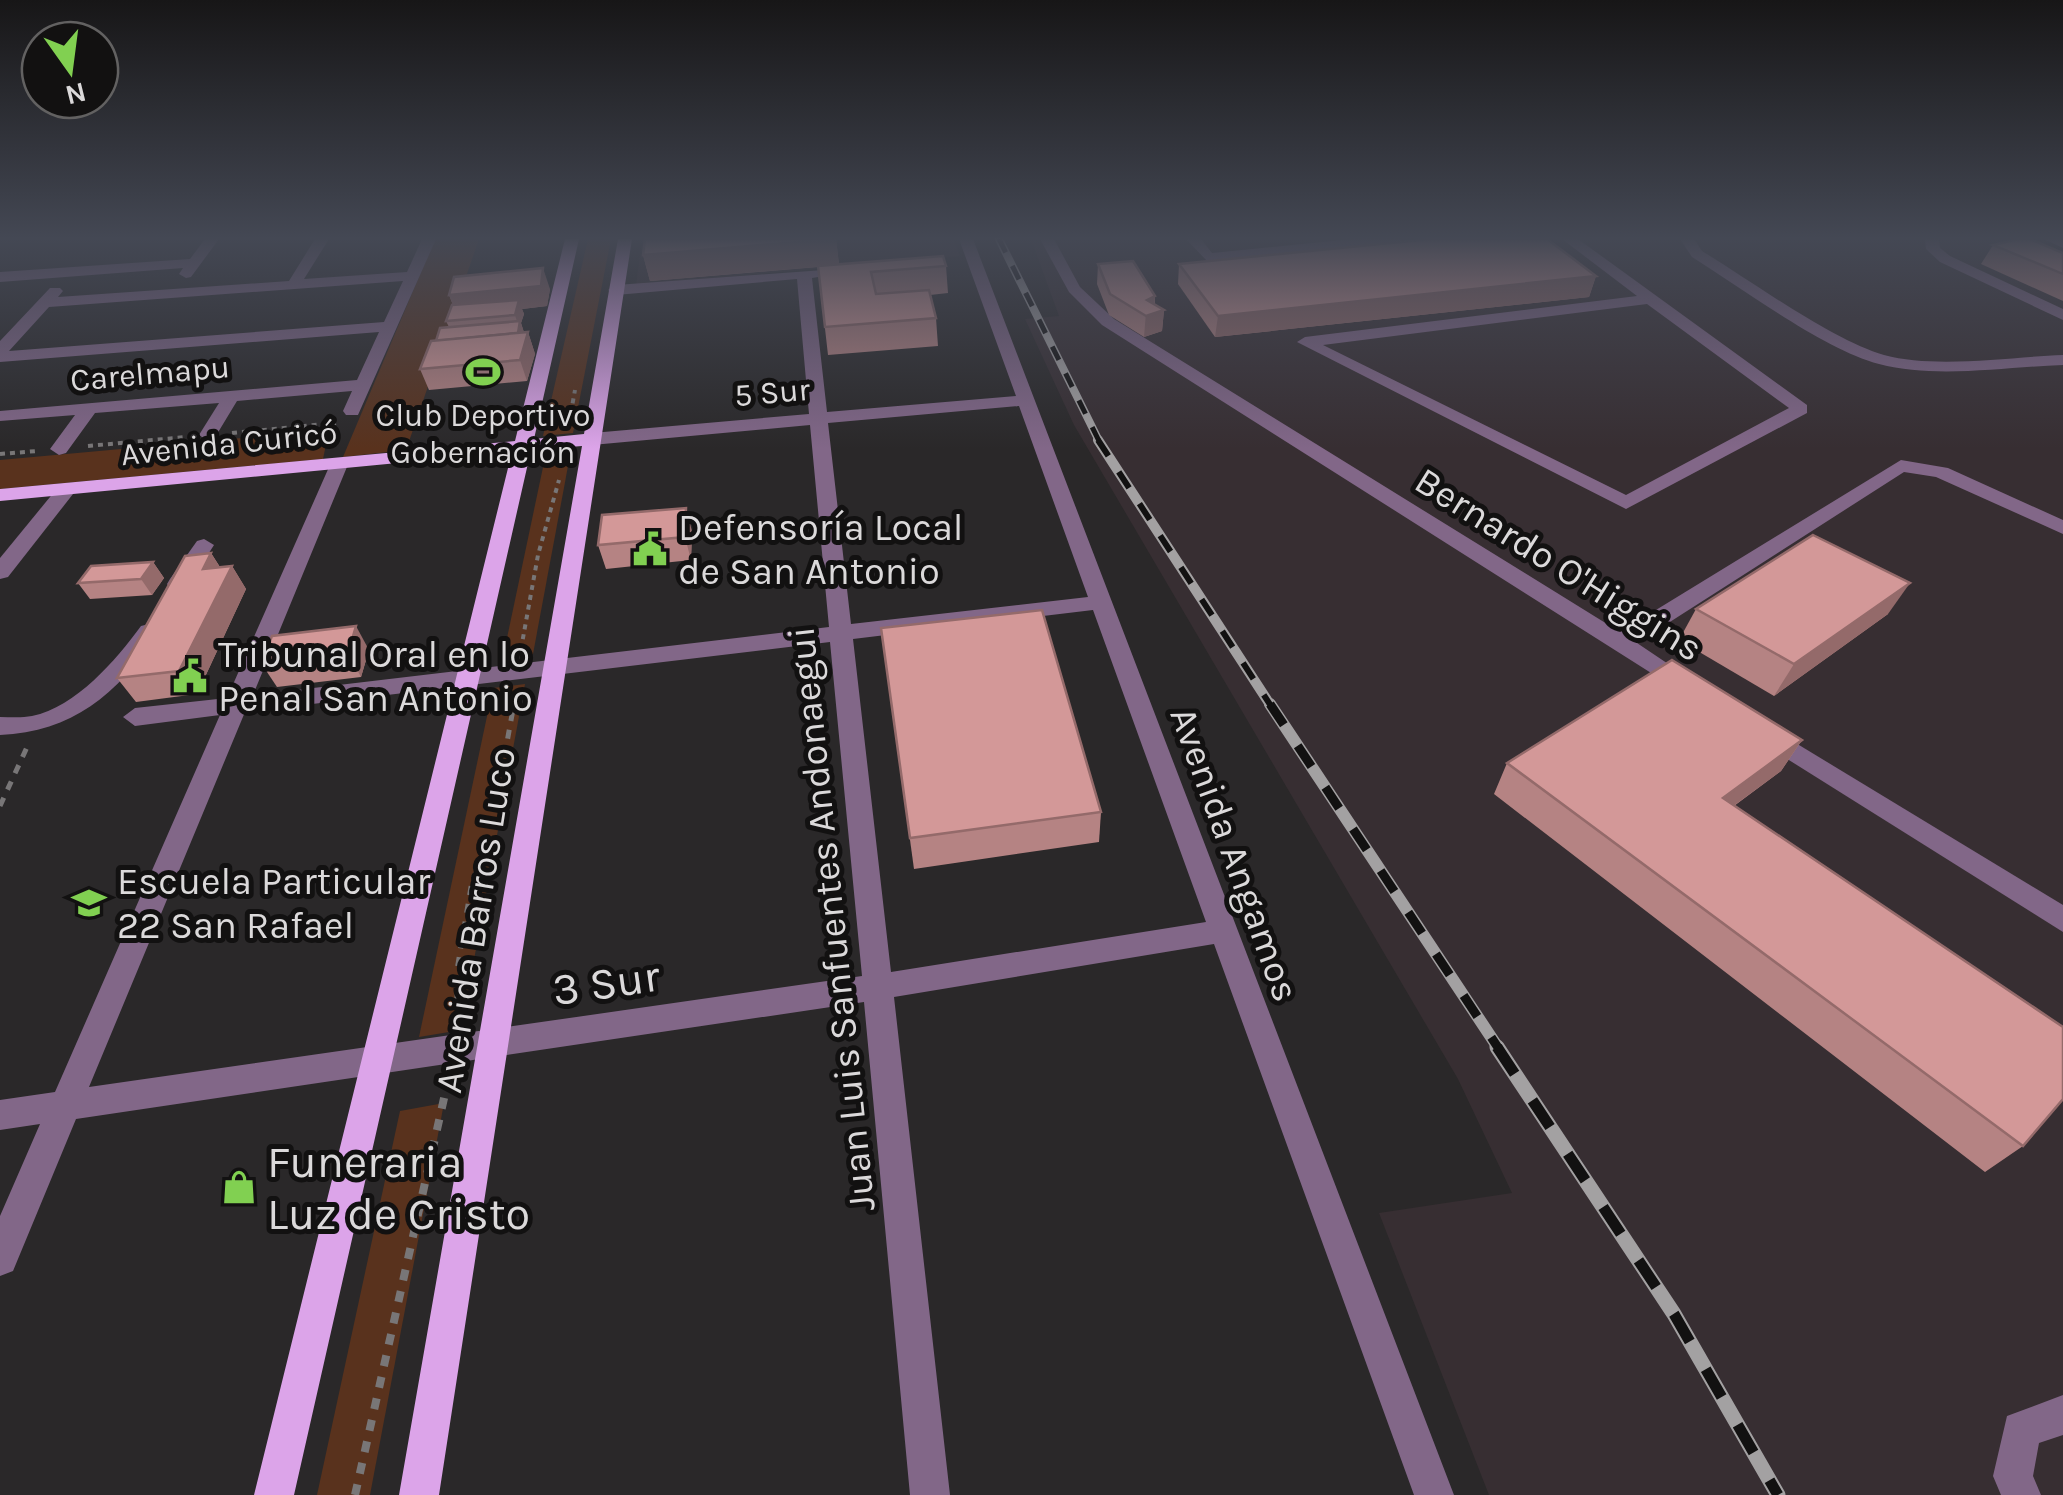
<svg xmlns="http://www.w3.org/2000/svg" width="2063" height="1495" font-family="Karla,sans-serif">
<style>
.built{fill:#372e32}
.green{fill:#59321d}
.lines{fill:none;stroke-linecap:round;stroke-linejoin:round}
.path-far2{stroke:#787677;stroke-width:4;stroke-dasharray:5 5;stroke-linecap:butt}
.path-far1{stroke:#787677;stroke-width:5;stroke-dasharray:9 9;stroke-linecap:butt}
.path{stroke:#787677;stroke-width:8;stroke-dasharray:11 11;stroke-linecap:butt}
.minor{fill:#826788;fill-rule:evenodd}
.major{fill:#dca4e9;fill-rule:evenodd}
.rail-far3-casing{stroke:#a3a1a2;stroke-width:8}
.rail-far2-casing{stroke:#a3a1a2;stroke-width:10}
.rail-far1-casing{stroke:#a3a1a2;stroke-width:12}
.rail-casing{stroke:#a3a1a2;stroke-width:15}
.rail-far3{stroke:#121111;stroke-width:5;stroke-dasharray:15;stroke-linecap:butt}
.rail-far2{stroke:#121111;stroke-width:6;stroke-dasharray:19;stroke-linecap:butt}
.rail-far1{stroke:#121111;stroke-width:9;stroke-dasharray:25;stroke-linecap:butt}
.rail{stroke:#121111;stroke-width:11;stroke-dasharray:32;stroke-linecap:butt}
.wall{fill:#b58383}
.shaded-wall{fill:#946a6a}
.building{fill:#d39898;stroke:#946a6a;stroke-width:2.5}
.labels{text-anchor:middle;stroke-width:10;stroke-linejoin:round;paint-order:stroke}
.far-street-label{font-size:32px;fill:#dbd9da;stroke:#121111}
.far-poi-label{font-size:32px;fill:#dbd9da;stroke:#121111}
.poi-label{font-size:38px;fill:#dbd9da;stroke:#121111;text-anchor:start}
.street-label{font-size:38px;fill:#dbd9da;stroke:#121111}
.near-street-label{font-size:45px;fill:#dbd9da;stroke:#121111}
.near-poi-label{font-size:45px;fill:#dbd9da;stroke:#121111;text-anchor:start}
</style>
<rect width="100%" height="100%" fill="#2a2829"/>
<g class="built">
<path d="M642,239H954L960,256L636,285Z"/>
<path d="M1031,239H2063V1495H1489L1379,1213L1512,1193L1458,1079L1074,425L1025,319L1059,316Z"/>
</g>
<g class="green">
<path d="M435,239H479L406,450L343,457Z"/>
<path d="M588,239H611L573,433L543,436Z"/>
<path d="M329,430L323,459L0,489V460Z"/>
<path d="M571,450L533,654L503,657L546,453Z"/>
<path d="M525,684L461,1030L419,1037L493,688Z"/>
<path d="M444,1103L370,1495H317L400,1111Z"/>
</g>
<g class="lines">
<g class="path-far2">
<path d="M569,423L575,390"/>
<path d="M232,433L336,423"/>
<path d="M88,446L186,437"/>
<path d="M0,454L37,451"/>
<path d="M521,649L538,555L559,480"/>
<path d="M514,706L516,694"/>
</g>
<g class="path-far1">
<path d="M0,806L28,745"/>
<path d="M457,1020V970L472,881L487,851L514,704"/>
</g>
<path class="path" d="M355,1495L449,1076"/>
<g class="minor">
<path d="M205,239H219L191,277L186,278L179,274L183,268L0,282V272L190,259Z"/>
<path d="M315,239H329L304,279L407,272L422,239H436L358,415H346L343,411L352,391L237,401L214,439L208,441L199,435L219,403L95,413L66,453L59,455L50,449L75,415L0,421V411L357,380L379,332L0,362V341L50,288H60L63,291L58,297L289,281ZM403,281L384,322L9,351L49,307Z"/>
<path d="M959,239H973L1454,1495H1414L1214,944L894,997L950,1495H910L864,1002L76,1119L13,1271L0,1276V1216L40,1124L0,1130V1100L55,1092L220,715L135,726L123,717L135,708L227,698L333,458H347L349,462L253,695L829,627L810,425L592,445L583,439L592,433L809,414L797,279L616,295L608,290L616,285L824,270V276L812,278L827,412L1016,396ZM1019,406L1088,597L851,624L828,423ZM1093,610L1206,922L891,972L853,639ZM830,642L862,976L89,1087L245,712Z"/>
<path d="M1040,239H1054L1080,287L1114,319L1620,632L1901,460L1948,468L2063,520V534L1936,477L1904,472L1637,643L1698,684L1686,692L1678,690L1102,325L1069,292Z"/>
<path d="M1186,239H1201L1212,253L1352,239H1403L1396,243L1208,262Z"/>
<path d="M1562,239H1578L1807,405V413L1626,509L1297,342L1305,337L1637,296ZM1647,304L1789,408L1626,495L1323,345Z"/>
<path d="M1680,239H1694L1702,251C1750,280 1833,341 1884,355C1936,369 2009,357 2063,355V365C2004,367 1936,379 1879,364C1824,350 1742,288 1692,257Z"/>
<path d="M1925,239H1939L1940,248L1950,256L2063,309V320L1940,262L1926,249Z"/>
<path d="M2044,239H2063V248Z"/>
<path d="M66,484L76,490L73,494L8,577L0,579V558L59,486Z"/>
<path d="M204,539L214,545L186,589H170L167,584L170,579L197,541Z"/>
<path d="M149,624L160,631L157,636C117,694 72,732 0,735V717C10,717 22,718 32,716C76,707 116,660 141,626Z"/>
<path d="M1766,725L2063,905V932L1757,740L1754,734Z"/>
<path d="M2063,1395V1435L2039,1443L2033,1476L2041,1495H2001L1993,1476L2007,1416Z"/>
</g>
<path class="major" d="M565,239H579L534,439L584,434L618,239H632L439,1495H399L582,446L531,450L294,1495H254L512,452L0,501V489L515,441Z"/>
<g class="rail-far3-casing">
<path id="rail-far3" d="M999,239L1100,443"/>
</g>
<g class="rail-far2-casing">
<path id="rail-far2" d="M1098,440L1271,706"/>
</g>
<g class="rail-far1-casing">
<path id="rail-far1" d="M1270,704L1499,1049"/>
</g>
<g class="rail-casing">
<path id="rail" d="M1497,1047L1674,1314L1778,1495"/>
</g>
<use href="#rail-far3" class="rail-far3"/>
<use href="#rail-far2" class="rail-far2"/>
<use href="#rail-far1" class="rail-far1"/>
<use href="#rail" class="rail"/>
</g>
<g class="wall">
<path d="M836,239L839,264L946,266L948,293L930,295L936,318L938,346L828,355L818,267L650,281L643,255Z"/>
<path d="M1993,245L2063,253V301L1981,264Z"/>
<path d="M1098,264L1155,296V304L1164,310L1162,331L1144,337L1109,315L1097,284Z"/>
<path d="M1179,264L1596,276L1589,297L1215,337L1178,284Z"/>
<path d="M550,289L547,306L522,309L524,314L521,323L524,333L528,332L535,354L527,381L429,390L420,369L436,341L449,327L446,321L453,305L449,295Z"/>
<path d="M692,531L691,560L606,569L598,545Z"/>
<path d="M211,553L220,567L232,566L246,589L197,694L136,702L117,678Z"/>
<path d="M153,562L164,578L152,595L90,599L78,583Z"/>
<path d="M1696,609L1888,614L1774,696L1679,640Z"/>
<path d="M881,628L1101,812L1099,842L914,869Z"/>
<path d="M369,650L361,677L277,687L261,663Z"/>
<path d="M1802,740L1781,771L1734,806L2023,1146L1985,1172L1494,794L1507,763Z"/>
</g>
<g class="shaded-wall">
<path d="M836,239L839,265L650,281L643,255Z"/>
<path d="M543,268L550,289L547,306L522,309L524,314L521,323L525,335L440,359L519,328L515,315H457L449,295Z"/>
<path d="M1596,276L1589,297L1215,337L1218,316Z"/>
<path d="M1155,296L1154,313L1164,310L1162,331L1144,337L1147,300Z"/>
<path d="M528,332L535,354L527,381L520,360Z"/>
<path d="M686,508L692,531L691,560L685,537Z"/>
<path d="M211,553L226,577L203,569Z"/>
<path d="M153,562L164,578L152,595L141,579Z"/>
<path d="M232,566L246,589L197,694L179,671Z"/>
<path d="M1910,583L1888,614L1774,696L1794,664Z"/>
<path d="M356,626L369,650L361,677L348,653Z"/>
<path d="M1802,740L1781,771L1702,829L1723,798Z"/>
</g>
<g class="building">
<path d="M645,239H832L643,255Z"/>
<path d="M1431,239H1547L1596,276L1218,316L1179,264Z"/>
<path d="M2019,239H2030L2063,253V274L1993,245Z"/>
<path d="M943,256L946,266L871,272L876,294L929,290L936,318L825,327L818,266Z"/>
<path d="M1133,261L1155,296L1147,300L1164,310L1146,316L1110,294L1098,264Z"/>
<path d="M543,268L541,286L449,295L454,277Z"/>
<path d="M519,300L515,315L446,321L452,305Z"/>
<path d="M520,321L518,333L436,341L440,328Z"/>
<path d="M528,332L520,360L420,369L431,341Z"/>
<path d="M686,508L685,537L598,545L602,515Z"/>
<path d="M1813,535L1910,583L1794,664L1696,609Z"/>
<path d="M211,553L203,569L232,566L179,671L117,678L185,556Z"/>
<path d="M153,562L141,579L78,583L91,566Z"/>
<path d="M1042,610L1101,812L910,838L881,628Z"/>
<path d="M356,626L348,653L261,663L272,636Z"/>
<path d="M1672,660L1802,740L1723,798L2063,1027V1099L2023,1146L1507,763Z"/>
</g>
<linearGradient id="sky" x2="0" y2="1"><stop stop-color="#171617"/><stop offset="0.53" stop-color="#444854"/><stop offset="1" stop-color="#444854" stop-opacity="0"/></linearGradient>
<rect width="2063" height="449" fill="url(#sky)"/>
<defs>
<g id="stadium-bare" transform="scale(2.7)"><path d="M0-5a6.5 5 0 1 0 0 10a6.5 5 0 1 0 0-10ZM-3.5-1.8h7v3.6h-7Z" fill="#81d051" stroke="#121111" stroke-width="2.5" paint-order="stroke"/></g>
<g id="civic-bare" transform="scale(2.7)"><path d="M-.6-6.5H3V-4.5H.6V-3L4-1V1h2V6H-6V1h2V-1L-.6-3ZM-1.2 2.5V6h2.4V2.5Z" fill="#81d051" stroke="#121111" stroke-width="2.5" paint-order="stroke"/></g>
<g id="school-bare" transform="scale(2.7)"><path d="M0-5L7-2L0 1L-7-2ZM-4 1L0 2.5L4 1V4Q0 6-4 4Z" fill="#81d051" stroke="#121111" stroke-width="2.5" paint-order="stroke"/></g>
<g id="shop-bare" transform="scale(2.7)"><path d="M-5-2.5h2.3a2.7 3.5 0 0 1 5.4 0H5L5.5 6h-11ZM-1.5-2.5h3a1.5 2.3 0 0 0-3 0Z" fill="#81d051" stroke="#121111" stroke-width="2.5" paint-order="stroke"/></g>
</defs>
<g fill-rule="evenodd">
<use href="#stadium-bare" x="483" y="372"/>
<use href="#civic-bare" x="650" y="549"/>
<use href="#civic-bare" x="190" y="676"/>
<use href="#school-bare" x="89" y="903"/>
<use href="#shop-bare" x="239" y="1187"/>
</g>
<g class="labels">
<g class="far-street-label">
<text transform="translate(150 373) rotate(-5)" y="11">Carelmapu</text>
<text transform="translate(772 392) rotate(-5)" y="11">5 Sur</text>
<text transform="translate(229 443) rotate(-6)" y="11">Avenida Curicó</text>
</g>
<g class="far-poi-label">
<text x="483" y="426">Club Deportivo<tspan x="483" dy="37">Gobernación</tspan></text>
</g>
<g class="poi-label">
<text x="678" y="540">Defensoría Local<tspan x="678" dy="44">de San Antonio</tspan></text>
<text x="218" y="667">Tribunal Oral en lo<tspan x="218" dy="44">Penal San Antonio</tspan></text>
<text x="117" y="894">Escuela Particular<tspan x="117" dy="44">22 San Rafael</tspan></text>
</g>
<g class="street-label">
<text transform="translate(1559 564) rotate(32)" y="13">Bernardo O'Higgins</text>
<text transform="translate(1235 854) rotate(70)" y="13">Avenida Angamos</text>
<text transform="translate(831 919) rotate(-96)" y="13">Juan Luis Sanfuentes Andonaegui</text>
<text transform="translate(475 920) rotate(-81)" y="13">Avenida Barros Luco</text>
</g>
<g class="near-street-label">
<text transform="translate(606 982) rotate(-8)" y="16">3 Sur</text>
</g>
<g class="near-poi-label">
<text x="267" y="1177">Funeraria<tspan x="267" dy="52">Luz de Cristo</tspan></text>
</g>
</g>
<g transform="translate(70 70) rotate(166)"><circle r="48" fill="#121111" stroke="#626161" stroke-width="2.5"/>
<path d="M0-8L18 38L0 25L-18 38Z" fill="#81d051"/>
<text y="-15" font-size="28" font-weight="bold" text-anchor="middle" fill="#dbd9da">N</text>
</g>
</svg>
